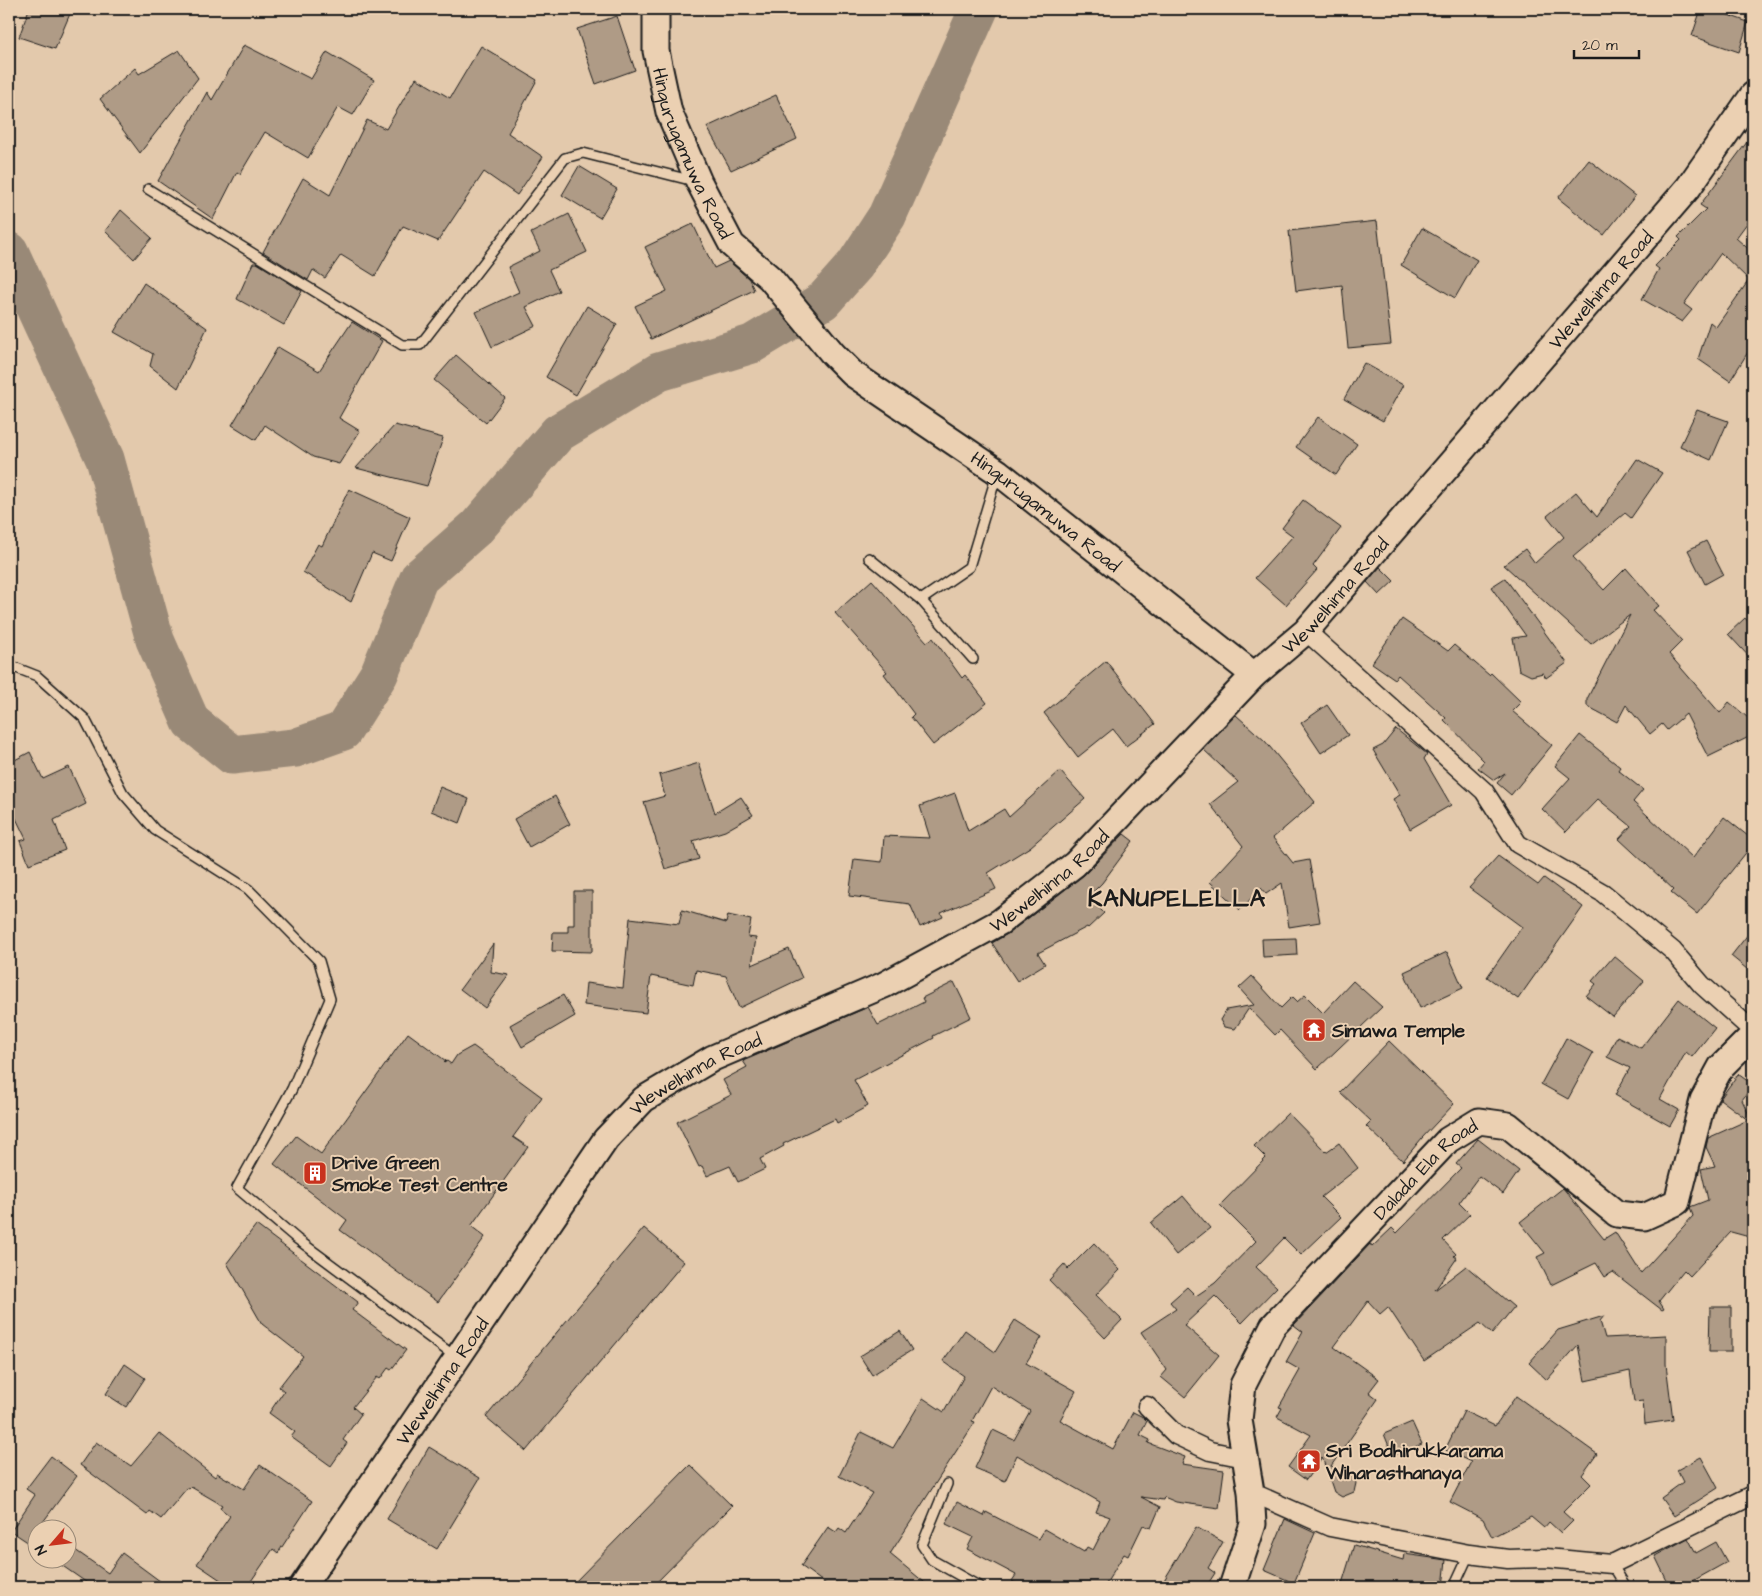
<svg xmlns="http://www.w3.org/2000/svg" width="1762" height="1596" font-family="'Architects Daughter',sans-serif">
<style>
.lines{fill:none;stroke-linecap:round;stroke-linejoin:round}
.river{stroke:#998977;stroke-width:39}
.building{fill:#af9b86;stroke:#1c1c1c}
.lane-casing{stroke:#1c1c1c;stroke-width:12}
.street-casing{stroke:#1c1c1c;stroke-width:21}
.secondary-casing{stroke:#1c1c1c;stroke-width:29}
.lane{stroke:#ebd0b2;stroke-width:9}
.street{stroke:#ebd0b2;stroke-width:18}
.secondary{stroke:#ebd0b2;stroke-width:25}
.labels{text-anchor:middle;stroke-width:4;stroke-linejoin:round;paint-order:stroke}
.street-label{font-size:19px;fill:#1c1c1c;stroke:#ebd0b2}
.poi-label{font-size:19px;font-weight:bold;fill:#1c1c1c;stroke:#ebd0b2;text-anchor:start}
.district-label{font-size:24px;font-weight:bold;letter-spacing:1px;fill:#1c1c1c;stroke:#ebd0b2}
</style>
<rect width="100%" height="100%" fill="#e3c9ac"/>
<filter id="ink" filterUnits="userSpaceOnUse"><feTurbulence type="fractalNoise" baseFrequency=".02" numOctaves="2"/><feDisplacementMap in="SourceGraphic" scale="10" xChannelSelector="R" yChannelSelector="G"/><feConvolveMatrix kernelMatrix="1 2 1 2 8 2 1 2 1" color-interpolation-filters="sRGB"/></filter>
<g filter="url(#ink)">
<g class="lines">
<path class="river" d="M9,251L105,459L155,640L191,722L232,755L295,748L343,731L379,674L419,578L477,527L558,433L659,372L752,344L823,301L855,265L887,216L979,9"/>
</g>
<g class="building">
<path d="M29,9H72L55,49L19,37Z"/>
<path d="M1701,9H1711L1748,22L1739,52L1692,36Z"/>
<path d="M617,16L635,70L596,84L577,29Z"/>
<path d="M244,45L311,79L327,52L374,80L353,115L338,107L308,158L265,132L240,174L237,172L213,219L158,181L207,92L212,100Z"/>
<path d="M481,46L537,80L508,133L543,157L517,195L484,172L438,241L403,226L375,276L341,255L325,278L313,270L308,280L263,252L303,178L330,195L367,120L386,129L416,78L450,98Z"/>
<path d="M179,50L198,78L140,153L100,99L135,68L139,74Z"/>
<path d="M776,95L797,139L731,170L707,127Z"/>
<path d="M1753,134V215L1736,238L1753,253V344L1730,381L1698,359L1710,322L1716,327L1749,280L1721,253L1684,304L1692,310L1682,322L1642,299L1659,269L1655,266L1681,240L1678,237L1706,209L1700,205Z"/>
<path d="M1589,160L1635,196L1604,235L1558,198Z"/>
<path d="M579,166L617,189L600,218L562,195Z"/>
<path d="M121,210L152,238L134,259L105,231Z"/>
<path d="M569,214L587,252L549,270L559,291L526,307L536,326L492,347L476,312L519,292L508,267L540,251L531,233Z"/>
<path d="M1377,221L1391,344L1348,348L1342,285L1296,291L1289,231Z"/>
<path d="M693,224L714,268L729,261L749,279L754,290L651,339L635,306L667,291L645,247Z"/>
<path d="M1422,228L1477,260L1455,298L1401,265Z"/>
<path d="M253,263H257L302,291L284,325L237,299Z"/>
<path d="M144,283L207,328L178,388L150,366L153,354L114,332Z"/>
<path d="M587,306L617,324L576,395L546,377Z"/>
<path d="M352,322L382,341L339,418L360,431L339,464L313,457L265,425L256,440L232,425L278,347L319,371Z"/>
<path d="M456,355L505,398L486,423L434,380Z"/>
<path d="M1364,363L1403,385L1383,421L1344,399Z"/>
<path d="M1697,410L1728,421L1711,460L1680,446Z"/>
<path d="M1318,417L1357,444L1336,475L1296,447Z"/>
<path d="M395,425L443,438L427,486L356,468Z"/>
<path d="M1637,459L1662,473L1631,518L1625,513L1573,557L1604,590L1626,568L1659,606L1653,610L1682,641L1669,654L1720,713L1729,702L1753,722V735L1708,757L1686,714L1667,730L1662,724L1650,734L1626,705L1617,722L1587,706V699L1630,615L1591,644L1504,565L1525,549L1535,563L1564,537L1547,516L1576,492L1597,517Z"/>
<path d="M349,489L410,517L391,561L372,553L351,602L303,572L318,544L322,546Z"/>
<path d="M1303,500L1341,528L1313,566L1317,570L1286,605L1255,578L1293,536L1282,528Z"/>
<path d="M1706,541L1723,574L1705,584L1688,550Z"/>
<path d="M1380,567L1394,581L1379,595L1367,582Z"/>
<path d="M1505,578L1567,663L1546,678L1543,673L1531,676L1519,670L1513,638L1526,636L1491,587Z"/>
<path d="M872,580L927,642L933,638L962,678L965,675L987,703L933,745L911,717L914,714L884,674L887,672L835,613Z"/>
<path d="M1745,618L1753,627V661L1728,634Z"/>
<path d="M1402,619L1448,651L1454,645L1489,675L1491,673L1521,702L1512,711L1552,745L1511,795L1497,783L1505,773L1494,780L1478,768L1484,761L1444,720L1446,718L1398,675L1395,679L1372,663Z"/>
<path d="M1106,661L1155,724L1126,746L1113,729L1078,757L1044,713Z"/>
<path d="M1327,705L1348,735L1321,753L1301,723Z"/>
<path d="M1236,715L1265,741L1315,802L1273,838L1293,863L1309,860L1320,922L1289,927L1282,883L1266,894L1261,888L1240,910L1210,882L1243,846L1210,804L1238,782L1203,749Z"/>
<path d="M1396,729L1427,754L1424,759L1451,805L1410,829L1393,799L1400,795L1373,750L1383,745Z"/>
<path d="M1580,735L1620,767L1618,770L1643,790L1633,802L1693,858L1724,817L1753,840V844L1697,914L1671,893L1674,890L1619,839L1631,826L1598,799L1566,832L1542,809L1570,778L1555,766Z"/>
<path d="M30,752L43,779L69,767L86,804L54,820L65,850L29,864L20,841L26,839L9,804V763Z"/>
<path d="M699,763L715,813L741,797L753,815L725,831L693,841L699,859L665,869L644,802L665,796L659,775Z"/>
<path d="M1060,771L1085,799L1030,847L988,873L996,889L941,913L943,917L920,927L910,904L849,896L854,859L882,862L884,836L930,838L920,806L955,793L968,831L1004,809L1009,817Z"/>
<path d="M440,787L469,799L460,823L431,811Z"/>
<path d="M555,796L570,824L529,847L514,819Z"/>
<path d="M1124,834L1133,841L1102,883L1088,897L1104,913L1088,928L1087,927L1038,953L1045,964L1017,981L992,943L1009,933L1084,875Z"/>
<path d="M1498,856L1538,885L1544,878L1583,907L1518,999L1487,977L1522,927L1469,888Z"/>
<path d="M574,891H592V952L552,951L553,932H568V925H574Z"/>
<path d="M682,910L726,923L728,915L751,920L748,937L756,938L752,965L789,949L802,978L739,1008L726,976L696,970L693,985L651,976L646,1013L584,1005L586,983L623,988L630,918L679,924Z"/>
<path d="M1753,928V974L1731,956Z"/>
<path d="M1296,938L1297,955L1263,957L1262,939Z"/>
<path d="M493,944L491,972L509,975L485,1008L460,989Z"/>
<path d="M1447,952L1463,988L1420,1008L1404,972Z"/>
<path d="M1614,956L1644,981L1613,1017L1586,996L1596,984L1592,981Z"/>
<path d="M1252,976L1281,1008L1292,997L1297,1002L1305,995L1323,1013L1353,981L1382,1007L1317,1069L1280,1030L1275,1035L1249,1008L1235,1029L1224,1027L1220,1020L1226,1010L1254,1005L1239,988Z"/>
<path d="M954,982L971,1017L933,1036L934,1038L854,1080L868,1106L837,1123L835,1119L783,1144L784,1146L760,1159L765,1169L738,1182L730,1166L707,1176L702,1166L699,1167L677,1122L731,1095L723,1080L747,1067L743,1061L868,1007L878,1025L924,1002L922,998Z"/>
<path d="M563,995L575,1016L522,1047L510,1025Z"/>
<path d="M1679,999L1715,1028L1692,1057L1686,1052L1660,1099L1679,1110L1670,1126L1615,1095L1630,1068L1607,1057L1617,1036L1641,1048Z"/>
<path d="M408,1033L446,1061L444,1063L447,1061L451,1064L457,1055L473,1046L542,1097L513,1137L528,1147L471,1226L485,1237L438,1302L340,1230L347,1220L274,1164L296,1136L321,1154Z"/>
<path d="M1566,1038L1593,1053L1568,1099L1541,1084Z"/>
<path d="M1389,1041L1454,1104L1422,1138L1403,1161L1366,1126L1371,1121L1340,1092Z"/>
<path d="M1738,1074L1753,1085L1742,1100L1751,1119L1753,1118V1238L1731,1232L1690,1276L1684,1270L1659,1301L1664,1309L1662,1310L1613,1272L1605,1277L1596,1263L1551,1285L1537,1257L1545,1253L1520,1222L1563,1188L1604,1239L1615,1232L1641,1273L1693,1216L1690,1207L1708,1200L1701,1169L1715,1166L1706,1147L1708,1138L1748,1120L1720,1099Z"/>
<path d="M1288,1113L1326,1152L1339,1143L1358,1168L1321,1197L1341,1217L1301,1255L1284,1238L1256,1267L1277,1287L1242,1323L1215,1296L1184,1325L1219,1355L1185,1397L1161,1377L1167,1370L1141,1332L1176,1309L1170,1302L1187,1287L1196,1296L1215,1283L1256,1241L1220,1205L1266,1158L1254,1146Z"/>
<path d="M1478,1139L1519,1171L1503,1194L1479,1176L1459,1203L1470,1214L1443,1240L1456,1254L1454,1256L1457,1258L1435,1290L1466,1266L1514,1307L1492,1334L1480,1323L1424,1361L1388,1307L1380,1314L1368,1301L1334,1347L1379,1379L1369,1392L1378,1399L1331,1466L1351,1475L1356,1483L1354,1492L1342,1497L1334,1492L1322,1457L1306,1480L1288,1467L1311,1435L1277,1417L1282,1408L1279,1407L1300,1370L1286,1362L1303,1332L1294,1325L1370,1244L1372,1247L1392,1228L1397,1233L1461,1168L1456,1164Z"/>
<path d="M1183,1196L1210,1228L1176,1255L1151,1223Z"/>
<path d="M256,1225L358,1302L352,1310L406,1350L391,1370L388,1368L380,1379L377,1377L353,1407L361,1414L343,1440L347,1443L331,1466L291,1437L295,1432L269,1413L284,1391L279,1387L303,1356L262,1324L227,1263Z"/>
<path d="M644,1228L684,1262L526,1451L486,1417Z"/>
<path d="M1094,1243L1120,1270L1096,1295L1122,1320L1105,1338L1049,1280L1064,1264L1068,1269Z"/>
<path d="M1710,1307H1731V1352H1709Z"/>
<path d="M1604,1316L1600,1321L1605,1338L1666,1335V1364L1673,1420L1645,1424L1643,1401L1634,1402L1630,1371L1585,1381L1578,1345L1547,1380L1529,1363L1558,1330Z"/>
<path d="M1015,1320L1042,1337L1026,1363L1076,1391L1060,1420L1113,1449L1133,1412L1143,1417L1147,1421L1140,1435L1150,1440L1148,1443L1185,1457L1182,1464L1224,1470L1219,1508L1176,1502L1164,1497L1163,1500L1141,1497L1160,1507L1151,1528L1143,1525L1128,1556L1124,1554L1104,1587H1022L1012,1581L1016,1575L967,1549L973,1537L946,1524L957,1502L984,1516L986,1512L1038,1539L1044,1529L1084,1552L1087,1547L1093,1550L1110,1517L1096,1512L1100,1502L1017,1455L1005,1481L975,1468L993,1430L1014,1440L1030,1411L991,1386L972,1421L975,1422L890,1554L930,1587H830L801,1566L828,1527L836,1532L839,1528L846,1533L872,1493L839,1476L861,1432L893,1448L923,1398L944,1412L964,1376L943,1361L965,1330L995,1352Z"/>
<path d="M900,1331L912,1350L872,1375L860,1356Z"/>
<path d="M125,1364L145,1378L126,1407L106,1394Z"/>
<path d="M1516,1396L1597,1454L1582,1475L1591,1484L1563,1512L1573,1521L1561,1533L1549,1522L1544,1528L1531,1517L1492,1537L1483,1519L1450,1502L1471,1462L1445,1450L1464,1411L1495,1426Z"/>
<path d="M1412,1422L1422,1444L1393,1456L1384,1434Z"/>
<path d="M159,1433L215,1477L217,1473L244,1489L260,1465L312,1501L278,1553L273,1549L247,1587H231L197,1564L230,1516L220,1508L222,1505L191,1487L189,1489L187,1488L161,1519L150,1511L147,1515L80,1465L96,1442L131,1466Z"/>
<path d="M429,1447L480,1478L437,1549L387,1519Z"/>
<path d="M51,1456L77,1476L40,1526L43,1528H38V1549L11,1531L35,1495L26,1489Z"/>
<path d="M1701,1457L1718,1488L1674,1516L1661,1498L1683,1482L1677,1470Z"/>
<path d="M690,1465L732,1506L652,1587H570Z"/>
<path d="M1285,1519L1315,1533L1294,1583L1264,1570Z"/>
<path d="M1196,1527L1223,1542L1208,1568L1215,1573L1206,1587H1160Z"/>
<path d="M1688,1538L1696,1553L1716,1542L1727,1562L1682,1587H1670L1655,1556Z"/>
<path d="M68,1545L108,1573L122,1553L168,1587H93L51,1558H68Z"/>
<path d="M1354,1545L1403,1560L1404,1554L1446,1560L1443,1587H1341Z"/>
</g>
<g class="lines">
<g class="lane-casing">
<g id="lane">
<path d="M148,189L402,345H420L565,158L583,153L694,181"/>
<path d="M869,558L921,600L973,659"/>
<path d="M921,600L969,567L997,474"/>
<path d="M9,665L37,676L85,719L123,793L155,830L248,889L319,961L330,999L292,1089L237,1188L297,1239L457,1358"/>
<path d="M947,1484L922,1545L932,1560L980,1587"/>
<path d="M1612,1564L1626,1587"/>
<path d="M1457,1587V1580L1469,1554"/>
</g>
</g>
<g class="street-casing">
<g id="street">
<path d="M1306,631L1484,791L1518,844L1603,893L1673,951L1702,985L1753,1031"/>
<path d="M1147,1406L1176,1435L1210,1451L1245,1458"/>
<path d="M1251,1492L1330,1527L1469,1554L1508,1559L1546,1558L1612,1564L1753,1495"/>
</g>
</g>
<g class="secondary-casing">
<g id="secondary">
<path id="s1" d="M656,9V51L669,112L699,182L732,245L770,278L833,354L853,374L998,472L1254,675"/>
<path id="s2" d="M302,1587L606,1139L644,1099L713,1058L884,985L1000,922L1075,864L1254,675L1306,631L1688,188L1753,95"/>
<path id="s3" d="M1232,1587L1253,1524L1251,1492L1239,1420L1243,1385L1273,1326L1448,1140L1479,1121L1508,1125L1617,1214L1644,1217L1677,1202L1703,1100L1721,1067L1753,1035"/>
</g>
</g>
<use href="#lane" class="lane"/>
<use href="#street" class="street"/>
<use href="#secondary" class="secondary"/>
</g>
</g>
<defs>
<g id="temple-square" transform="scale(1.25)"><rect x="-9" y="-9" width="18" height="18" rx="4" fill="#c8321e" stroke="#ebd0b2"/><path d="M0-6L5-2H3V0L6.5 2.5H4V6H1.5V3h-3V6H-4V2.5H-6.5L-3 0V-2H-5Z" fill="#fff"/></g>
<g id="building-square" transform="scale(1.25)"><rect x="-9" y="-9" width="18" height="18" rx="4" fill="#c8321e" stroke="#ebd0b2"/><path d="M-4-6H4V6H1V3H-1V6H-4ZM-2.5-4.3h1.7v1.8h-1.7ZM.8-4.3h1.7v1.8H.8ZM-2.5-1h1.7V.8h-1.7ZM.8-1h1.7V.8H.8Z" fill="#fff"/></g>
</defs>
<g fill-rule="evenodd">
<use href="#temple-square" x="1314" y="1030"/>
<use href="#building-square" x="315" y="1173"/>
<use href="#temple-square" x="1309" y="1461"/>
</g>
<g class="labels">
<g class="street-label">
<text dy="7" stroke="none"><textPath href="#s1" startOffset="151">Hingurugamuwa Road</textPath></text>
<text dy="7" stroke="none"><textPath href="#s2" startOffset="1869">Wewelhinna Road</textPath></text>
<text dy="7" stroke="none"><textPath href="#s1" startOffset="666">Hingurugamuwa Road</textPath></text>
<text dy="7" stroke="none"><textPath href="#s2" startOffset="1464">Wewelhinna Road</textPath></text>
<text dy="7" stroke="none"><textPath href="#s2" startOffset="1059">Wewelhinna Road</textPath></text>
<text dy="7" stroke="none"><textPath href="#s2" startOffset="654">Wewelhinna Road</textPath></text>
<text dy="7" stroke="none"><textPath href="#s3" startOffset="492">Dalada Ela Road</textPath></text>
<text dy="7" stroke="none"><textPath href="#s2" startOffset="249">Wewelhinna Road</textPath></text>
</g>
<g class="poi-label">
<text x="1332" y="1037">Simawa Temple</text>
<text x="332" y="1169">Drive Green<tspan x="332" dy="22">Smoke Test Centre</tspan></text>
<text x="1326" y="1457">Sri Bodhirukkarama<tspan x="1326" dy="22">Wiharasthanaya</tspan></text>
</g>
<g class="district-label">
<text x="1177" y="906">KANUPELELLA</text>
</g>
</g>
<rect width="1762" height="1596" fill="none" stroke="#ebd0b2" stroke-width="30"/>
<rect x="15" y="15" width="1732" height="1566" fill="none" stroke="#1c1c1c" stroke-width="2" filter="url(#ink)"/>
<g transform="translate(52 1544) rotate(242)"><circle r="24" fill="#ebd0b2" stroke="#988876"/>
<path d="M0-4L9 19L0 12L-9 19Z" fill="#c8321e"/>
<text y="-8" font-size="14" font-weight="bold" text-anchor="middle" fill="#1c1c1c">N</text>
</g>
<path d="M1574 50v8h65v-8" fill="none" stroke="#1c1c1c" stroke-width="2.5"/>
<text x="1582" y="50" font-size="15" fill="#1c1c1c" stroke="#ebd0b2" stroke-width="4" paint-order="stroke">20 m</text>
</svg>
